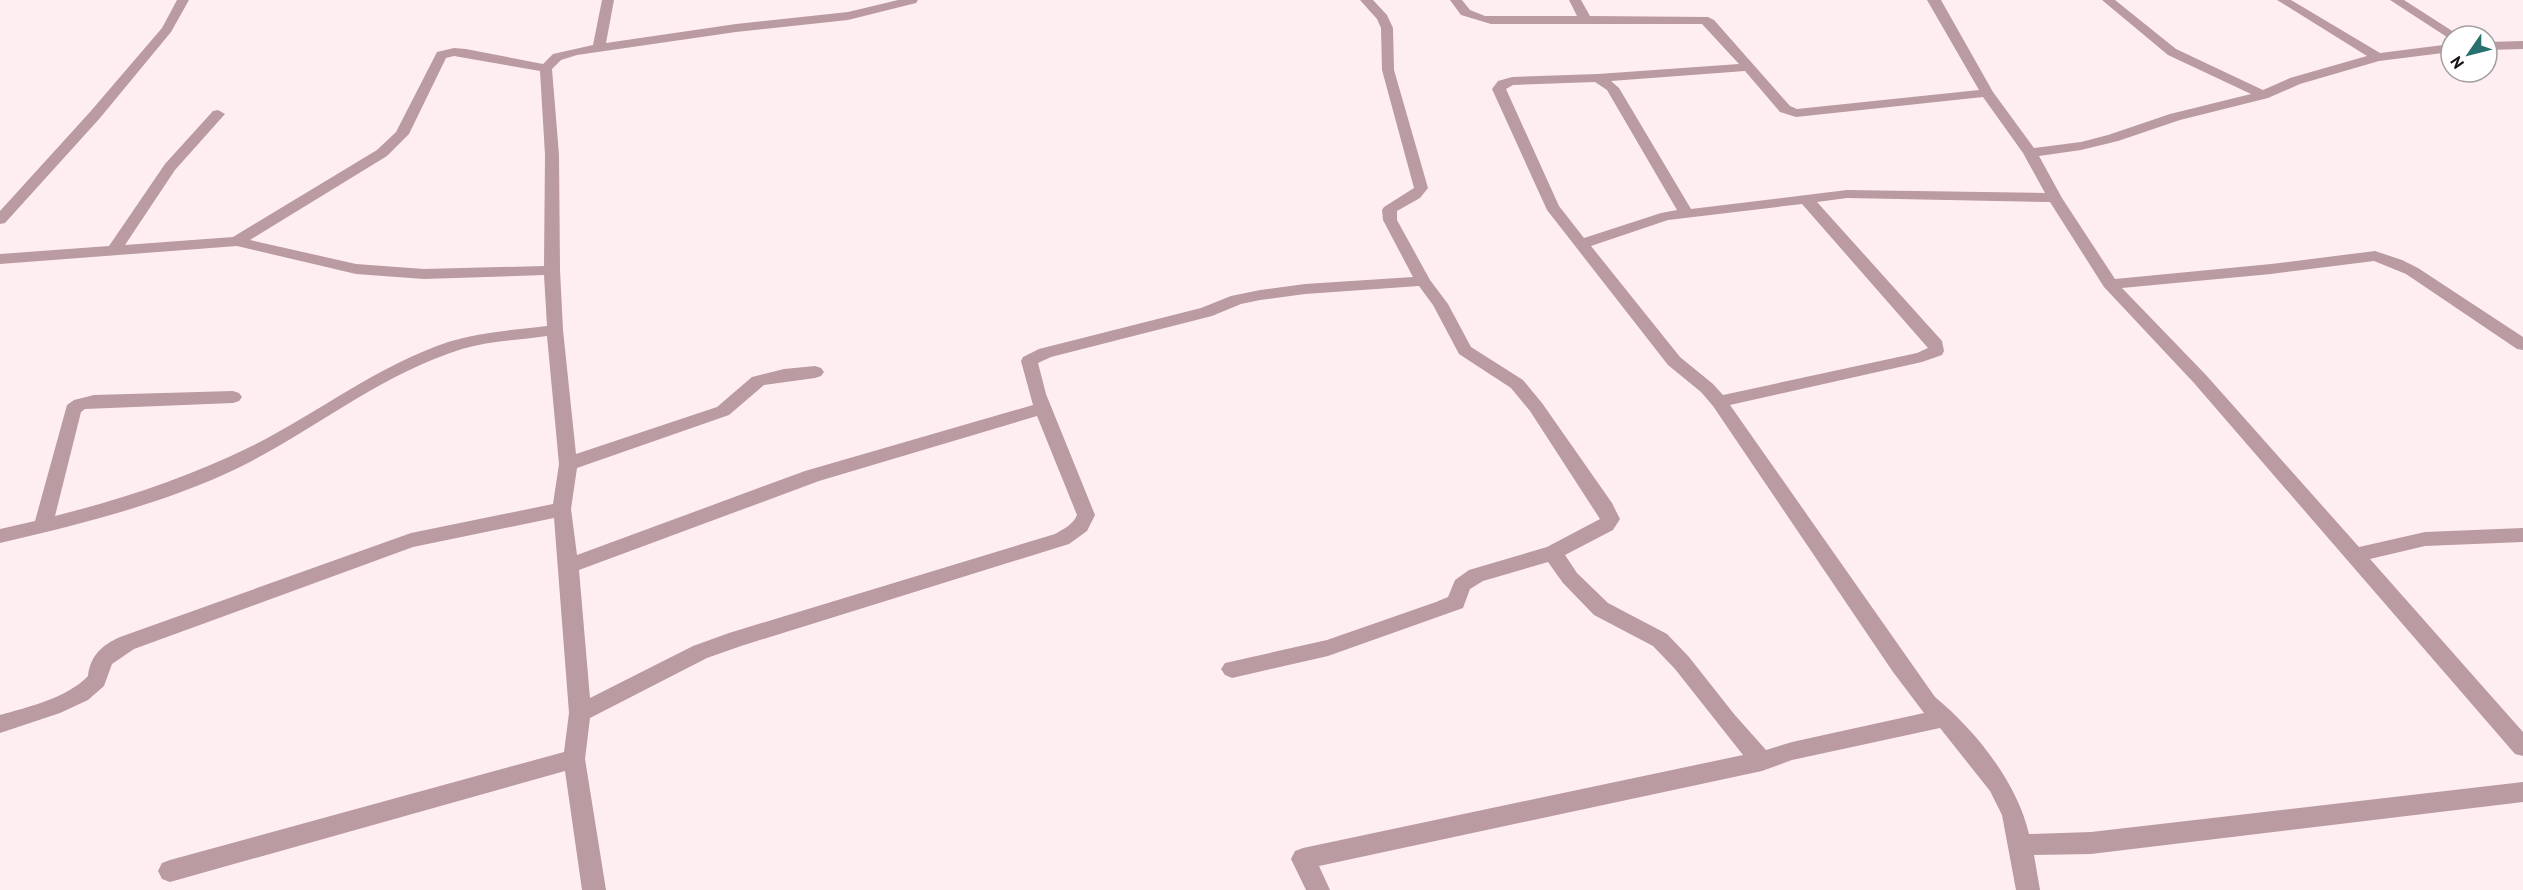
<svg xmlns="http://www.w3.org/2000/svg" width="2523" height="890" font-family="'PT Sans',sans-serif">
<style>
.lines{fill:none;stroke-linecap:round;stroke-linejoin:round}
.minor{fill:#ba9ba1;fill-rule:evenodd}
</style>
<rect width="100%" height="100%" fill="#ffeef1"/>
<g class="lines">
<g class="minor">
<path d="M177,0H189L171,32L100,118L5,223L0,224V211L90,112L162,28Z"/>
<path d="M602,0H614L606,43L736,24L848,12L898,0H918L916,3L848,20L736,32L577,55L561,60L552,69L559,155L560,270L563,330L576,454L717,407L752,377L784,369L815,366L821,368L824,372L821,376L815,378L764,385L729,415L577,468L571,509L577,555L805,471L1033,405L1021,361L1023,357L1039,349L1201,308L1231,296L1260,290L1305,284L1413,277L1383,220L1382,210L1384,207L1414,188L1382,70L1381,28L1377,19L1360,0H1373L1387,15L1393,28L1394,70L1428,188L1420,198L1397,211V220L1430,280L1448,304L1471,347L1523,380L1542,403L1612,503L1620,519L1613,530L1565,555L1577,573L1608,603L1667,634L1689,657L1734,714L1766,750L1792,742L1924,713L1893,672L1713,406L1701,392L1668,365L1547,210L1492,89L1498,81L1512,77L1598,74L1739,64L1702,24H1491L1461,15L1450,0H1462L1470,10L1485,16H1577L1569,0H1581L1590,16L1708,17L1714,20L1790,106L1797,109L1979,90L1927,0H1941L1993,92L2034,148L2081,142L2108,135L2170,114L2251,94L2168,55L2102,0H2115L2176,49L2263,90L2290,78L2367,56L2277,0H2291L2380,53L2451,44V52L2379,61L2300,84L2268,98L2180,120L2118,141L2081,150L2039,156L2062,198L2115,279L2271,264L2375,251L2402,260L2418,268L2523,337V350L2517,349L2406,274L2374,261L2271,274L2122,288L2206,375L2359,547L2425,532L2523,528V542L2425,546L2370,559L2523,732V756L2515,754L2194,383L2104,287L2050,202L1847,198L1817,202L1942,341L1944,351L1942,355L1922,362L1730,405L1935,697C1975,730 2017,782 2029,834L2091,832L2523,782V802L2091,854L2034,855L2040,890H2016L2002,815L1990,791L1940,728L1792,760L1762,771L1319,866L1330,890H1306L1291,859L1295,851L1303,848L1743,755L1675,669L1653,646L1594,615L1563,583L1548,562L1483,581L1470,589L1463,608L1328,656L1232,678L1225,675L1221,669L1225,663L1327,640L1436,602L1448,597L1455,580L1469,570L1547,547L1600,519L1530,411L1511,388L1459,354L1433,305L1419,286L1305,294L1260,300L1241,304L1212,316L1051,357L1038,363L1046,394L1095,515L1087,531L1069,544L741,646L707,658L590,718L585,759L606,890H582L565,771L170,882L162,879L158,871L162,863L170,860L564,752L569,713L554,518L413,547L134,649L112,664L104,686L88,700L60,713L0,733V715C28,707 67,698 88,676C90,656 102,645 120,637L411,533L553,504L559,464L547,336C519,340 490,341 462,349C381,374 313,431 238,468C163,504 81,524 0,543V529L35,521L67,405L74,400L94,395L233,391L239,393L242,397L239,401L233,403L85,409L81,412L55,516C123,499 189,477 252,446C318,413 377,366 448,342C480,332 514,330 547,326L544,275L424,279L356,274L237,246L0,264V254L109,246L165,164L213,111L218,110L225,114L175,170L125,245L233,237L377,150L396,132L437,52L454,48L466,49L543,64L553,54L593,45ZM454,56L540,71L545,155L544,266L424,269L356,264L250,240L387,156L409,134L446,58ZM1745,71L1780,112L1796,117L1983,97L2023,153L2045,193L1847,190L1691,209L1619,88L1611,81ZM1595,82L1607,90L1677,210L1661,213L1584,238L1559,206L1506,89L1513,85ZM1802,204L1928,348L1917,353L1723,395L1713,384L1680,357L1591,246L1668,220ZM1037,416L1077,515C1073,525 1063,529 1055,534L729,633L693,646L590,698L579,570L819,481Z"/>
<path d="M2390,0H2404L2460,36H2451L2450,39Z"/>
<path d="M2523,41V49L2487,50V42Z"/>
</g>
</g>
<g transform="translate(2469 54) rotate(235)"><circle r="28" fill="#ffffff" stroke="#a29fa0" stroke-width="1.5"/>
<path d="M0-4.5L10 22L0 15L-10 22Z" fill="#27716e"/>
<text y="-9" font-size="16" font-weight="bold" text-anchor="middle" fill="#171012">N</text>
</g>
</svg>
